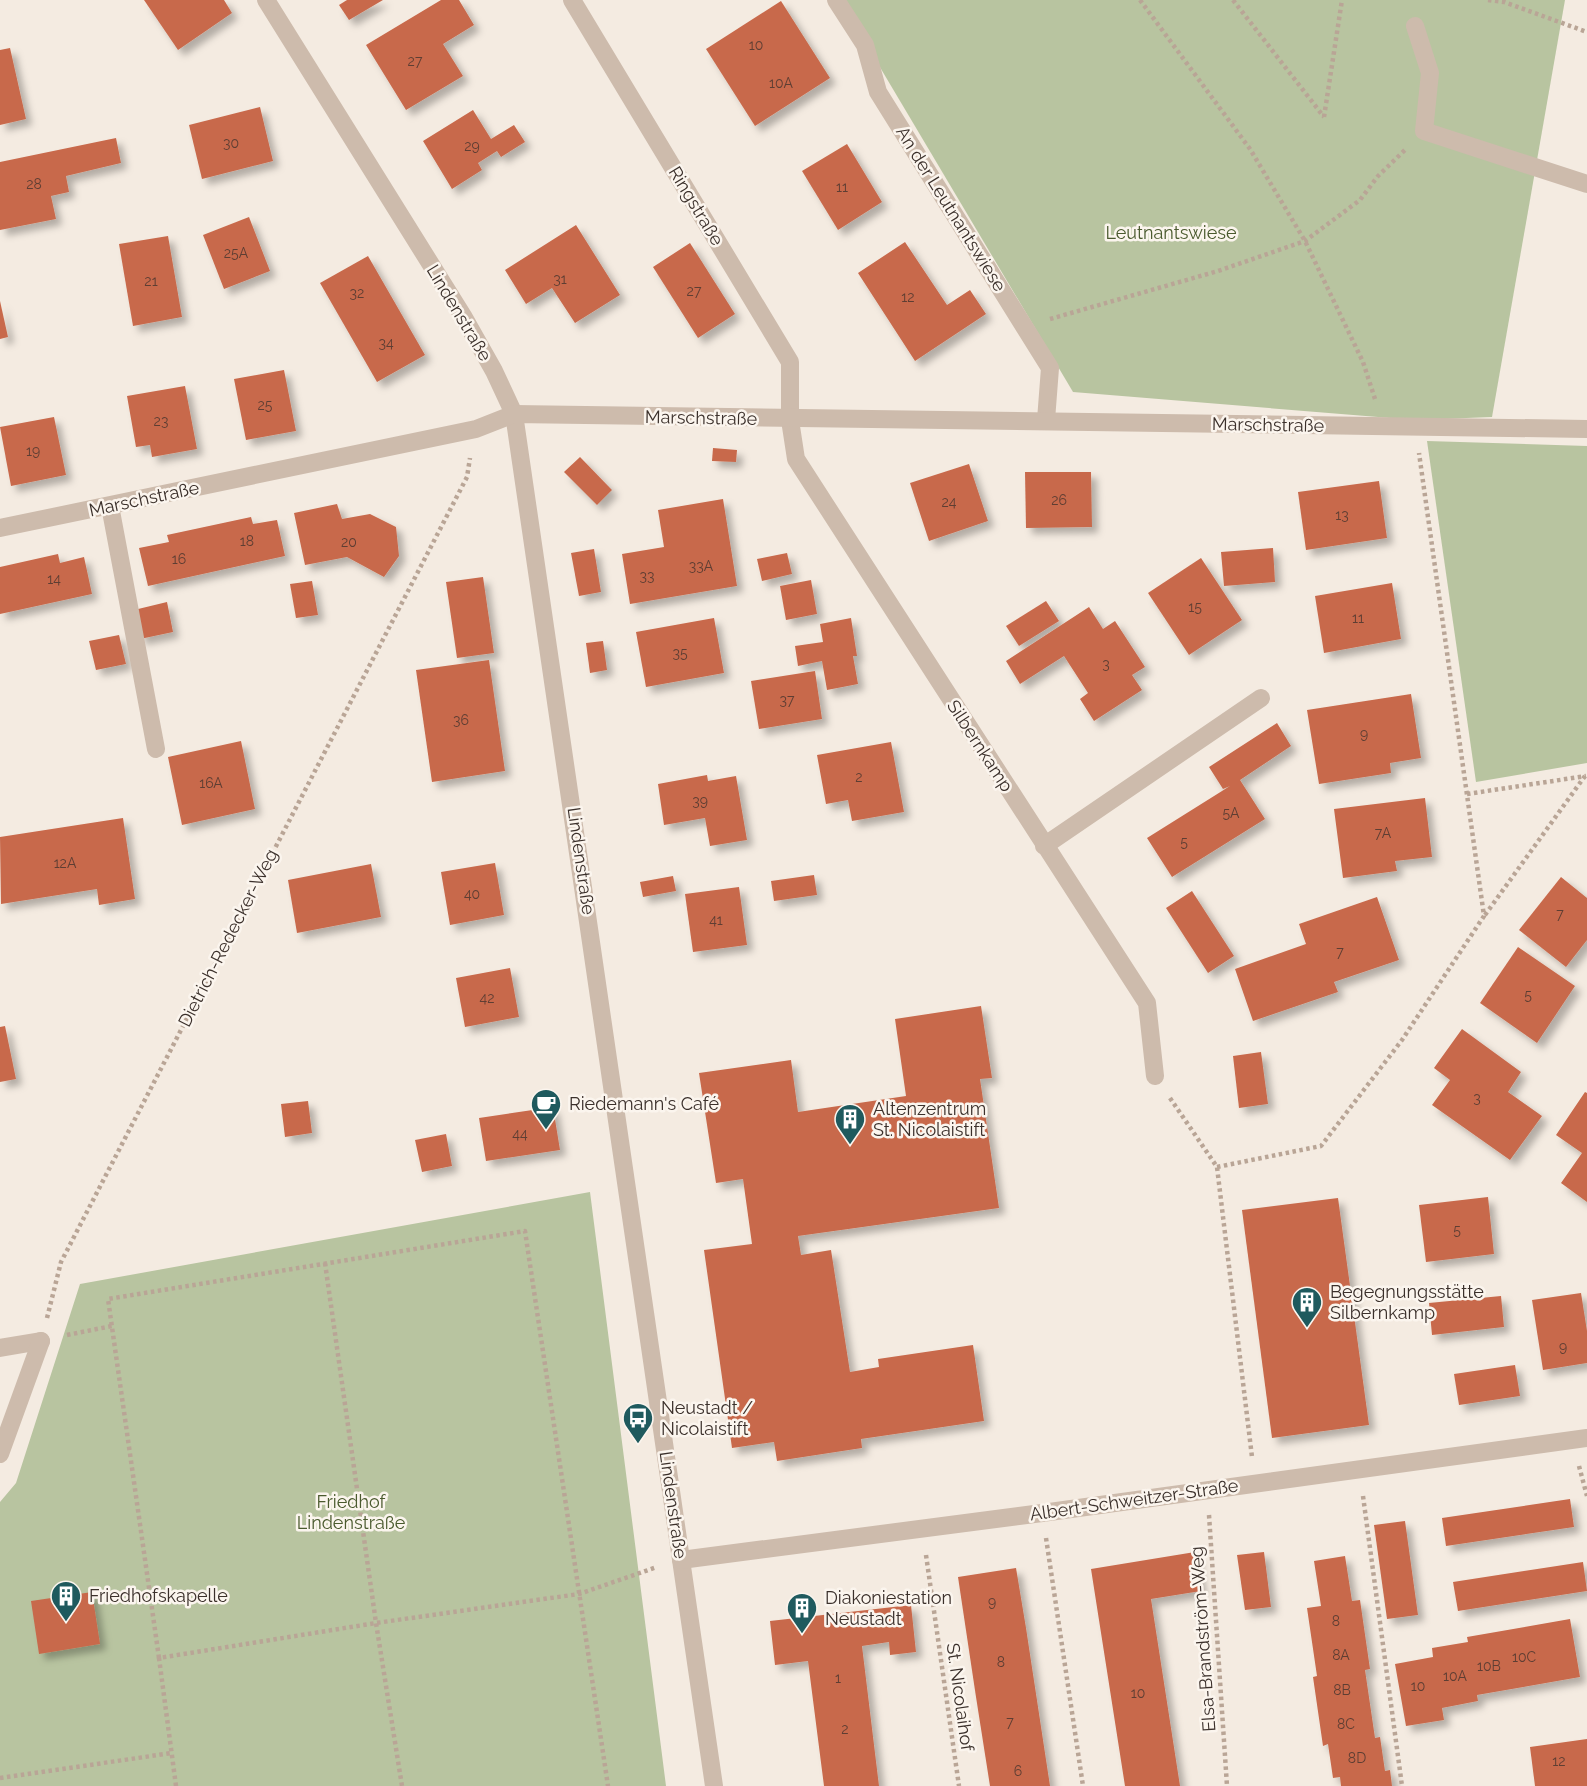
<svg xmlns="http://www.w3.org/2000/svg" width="1587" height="1786" font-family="Raleway,sans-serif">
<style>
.green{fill:#b8c4a0}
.building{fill:#c8694b;filter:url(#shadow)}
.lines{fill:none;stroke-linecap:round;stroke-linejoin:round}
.path{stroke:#b9a596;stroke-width:4.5;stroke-dasharray:3.5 3.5;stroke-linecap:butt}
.minor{stroke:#cdbbac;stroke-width:18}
.labels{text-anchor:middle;stroke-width:5;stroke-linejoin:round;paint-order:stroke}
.number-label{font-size:14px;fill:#5e3e33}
.street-label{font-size:18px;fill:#3b302b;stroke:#fbf5ee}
.park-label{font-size:18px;fill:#4a5a2e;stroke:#fbf5ee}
.poi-label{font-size:18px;fill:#3b302b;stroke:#fbf5ee;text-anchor:start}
</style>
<defs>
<filter id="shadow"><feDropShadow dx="6" dy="6" stdDeviation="3.5" flood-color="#0004"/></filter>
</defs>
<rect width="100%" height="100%" fill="#f4ebe1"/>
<g class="green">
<path d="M840,0H1565L1492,417L1415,420L1073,392Z"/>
<path d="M1427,441L1587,446V763L1476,782Z"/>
<path d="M590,1192L666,1786H0V1502L16,1483L80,1284Z"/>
</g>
<g class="building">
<path d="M144,0H224L232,13L178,50Z"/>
<path d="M347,0H383L349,20L339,5Z"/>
<path d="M441,0H459L474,25L443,44L463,76L406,110L366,45Z"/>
<path d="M781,1L830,78L755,126L706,49Z"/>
<path d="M10,48L26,119L0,125V50Z"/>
<path d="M260,107L273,161L202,179L189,125Z"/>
<path d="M473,110L491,139L514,125L525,142L501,157L497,151L478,163L482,170L452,189L423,141Z"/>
<path d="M116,138L121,163L66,176L69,192L51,196L56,219L0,230V162Z"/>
<path d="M847,144L882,202L838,230L802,171Z"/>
<path d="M249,217L270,271L224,289L203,235Z"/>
<path d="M576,225L620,295L575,323L552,288L526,304L505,270Z"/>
<path d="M168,236L182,317L133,326L119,244Z"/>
<path d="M905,242L947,305L970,290L986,314L915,361L858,273Z"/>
<path d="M690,243L735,314L698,338L653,267Z"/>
<path d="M368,256L425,355L377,382L320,283Z"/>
<path d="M0,301L8,337L0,339Z"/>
<path d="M284,370L296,431L246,440L234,379Z"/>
<path d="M185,386L197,449L152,457L150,445L136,447L127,396Z"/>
<path d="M54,417L66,475L11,486L0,427Z"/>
<path d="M713,448L737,450L736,462L712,461Z"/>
<path d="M580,457L612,490L597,505L564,472Z"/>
<path d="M969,464L988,521L929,541L910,483Z"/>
<path d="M1025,472H1091L1092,527L1026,528Z"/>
<path d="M1379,481L1387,538L1306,550L1298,492Z"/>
<path d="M723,499L737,586L630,604L622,554L664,547L658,510Z"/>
<path d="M337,504L342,519L370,514L396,527L399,556L384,577L347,557L305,565L294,513Z"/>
<path d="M251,517L253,524L277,520L285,556L148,586L139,548L169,542L167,535Z"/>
<path d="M1273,548L1275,582L1224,586L1221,552Z"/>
<path d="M594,549L601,592L579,596L571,553Z"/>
<path d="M787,553L792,574L762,581L757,559Z"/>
<path d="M58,554L60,563L84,557L92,594L0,614V567Z"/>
<path d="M1201,558L1242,620L1189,655L1148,593Z"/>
<path d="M483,577L494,653L457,658L446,582Z"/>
<path d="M811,580L817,614L786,620L780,586Z"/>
<path d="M312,581L318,615L296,618L290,584Z"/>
<path d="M1392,583L1401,639L1324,653L1315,596Z"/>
<path d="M1046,601L1059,621L1019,646L1006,626Z"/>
<path d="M167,602L173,632L140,639L134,610Z"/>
<path d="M1089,607L1103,629L1115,621L1145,667L1132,675L1142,690L1094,721L1080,699L1088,693L1064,656L1020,684L1006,661Z"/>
<path d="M714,618L724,673L646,687L636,632Z"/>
<path d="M851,618L857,656H853L858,684L827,690L822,661L798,666L795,646L823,642L820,624Z"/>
<path d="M119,635L126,664L96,670L89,641Z"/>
<path d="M603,641L607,670L590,673L586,643Z"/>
<path d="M489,660L505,771L432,782L416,670Z"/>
<path d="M815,671L822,719L759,729L751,681Z"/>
<path d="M1411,694L1421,758L1390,763L1391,773L1319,784L1307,710Z"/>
<path d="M1277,723L1291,746L1240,780L1265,819L1172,877L1147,838L1230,786L1223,789L1209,767Z"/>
<path d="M241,741L255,809L182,825L168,757Z"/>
<path d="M891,742L904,812L852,821L848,800L826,804L817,755Z"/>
<path d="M707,775L708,781L736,776L747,840L710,846L705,818L664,825L658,784Z"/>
<path d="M1425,798L1432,857L1395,861L1397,871L1343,878L1334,809Z"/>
<path d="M123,818L135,899L99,905L97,889L1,904L0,837Z"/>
<path d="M495,863L504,915L450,925L441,872Z"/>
<path d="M371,864L381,917L297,933L288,880Z"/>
<path d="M814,875L817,895L774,901L771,881Z"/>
<path d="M673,876L676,891L643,897L640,882Z"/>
<path d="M1561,877L1587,898V940L1566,967L1519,930Z"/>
<path d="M739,887L747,945L693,952L685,894Z"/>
<path d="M1192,891L1234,956L1208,973L1166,908Z"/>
<path d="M1377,897L1399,960L1334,982L1338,992L1253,1021L1235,969L1306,944L1299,924Z"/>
<path d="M1518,947L1575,986L1537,1043L1480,1003Z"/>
<path d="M510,968L519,1017L465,1027L456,978Z"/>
<path d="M981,1006L992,1078L980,1079L999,1208L798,1236L801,1255L831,1250L850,1372L879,1367L878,1359L973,1345L984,1421L861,1439L862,1448L777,1461L774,1442L732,1448L704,1250L752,1244L743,1179L716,1183L699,1073L791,1060L798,1112L906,1096L895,1019Z"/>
<path d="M5,1026L16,1079L0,1082V1027Z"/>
<path d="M1462,1029L1521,1072L1508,1092L1542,1116L1510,1160L1432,1105L1450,1080L1434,1068Z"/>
<path d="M1261,1052L1268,1104L1239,1108L1233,1056Z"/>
<path d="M1585,1092L1587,1093V1202L1561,1183L1582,1153L1556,1135Z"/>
<path d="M308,1101L312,1133L285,1137L281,1104Z"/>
<path d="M553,1107L560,1150L486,1161L479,1118Z"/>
<path d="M446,1134L452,1166L422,1172L415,1140Z"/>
<path d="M1488,1197L1494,1254L1426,1262L1419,1205Z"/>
<path d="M1338,1198L1369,1425L1272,1438L1242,1210Z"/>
<path d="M1581,1293L1587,1331V1363L1543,1370L1532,1300Z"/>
<path d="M1501,1296L1504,1327L1432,1335L1429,1303Z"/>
<path d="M1515,1365L1520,1396L1459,1405L1454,1374Z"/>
<path d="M1570,1499L1574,1527L1446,1546L1442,1518Z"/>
<path d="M1405,1521L1418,1615L1387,1619L1374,1525Z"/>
<path d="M1195,1552L1201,1591L1151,1599L1180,1786H1125L1091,1569Z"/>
<path d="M1264,1552L1271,1607L1245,1610L1237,1555Z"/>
<path d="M1345,1556L1352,1601L1360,1600L1370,1669L1365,1670L1375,1738L1380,1737L1385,1771L1390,1770L1392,1786H1341L1340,1777L1333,1778L1328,1744L1323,1746L1313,1677L1317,1676L1307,1608L1321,1606L1314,1561Z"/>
<path d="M1583,1562L1587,1591L1458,1611L1453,1582Z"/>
<path d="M1016,1568L1026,1628L1050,1786H990L976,1697L958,1577Z"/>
<path d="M92,1592L100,1644L39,1654L31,1601Z"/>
<path d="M911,1605L916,1652L890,1655L889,1642L862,1646L879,1786H824L808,1661L775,1665L770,1621Z"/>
<path d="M1570,1619L1580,1677L1477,1695L1478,1701L1442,1708L1444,1720L1406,1726L1395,1664L1433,1657L1432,1648L1468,1642L1467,1637Z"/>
<path d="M1587,1739V1786H1535L1530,1747Z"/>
</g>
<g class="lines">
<g class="path">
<path d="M1140,0L1250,149L1305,241L1363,362L1375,399"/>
<path d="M1233,0L1324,117"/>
<path d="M1488,0L1504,2L1587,32"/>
<path d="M1324,117L1342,0"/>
<path d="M1050,319L1218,271L1305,241L1360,200L1378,176L1406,149"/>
<path d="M1467,794L1586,776"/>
<path d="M1485,915L1585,776"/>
<path d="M1170,1098L1217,1167L1252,1457"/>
<path d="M1217,1167L1321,1146L1402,1040L1484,916L1419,453"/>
<path d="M325,1263L376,1623L402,1786"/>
<path d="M47,1318L61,1262L467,477L470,458"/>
<path d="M67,1335L112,1326"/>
<path d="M1579,1466L1587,1496"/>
<path d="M1363,1496L1402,1786"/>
<path d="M1209,1515L1227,1786"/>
<path d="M1046,1538L1083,1786"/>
<path d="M926,1555L959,1786"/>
<path d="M159,1658L108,1299L525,1231L608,1786"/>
<path d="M0,1778L172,1753"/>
<path d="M176,1786L159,1658L376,1623L579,1594L657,1567"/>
</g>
<g class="minor">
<path d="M266,0L463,316L494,371L514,414L714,1786"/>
<path d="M572,0L790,362V420L796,459L1147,1003L1155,1076"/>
<path d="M836,0L865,45L878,92L1050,368L1046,420"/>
<path d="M1415,26L1430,73L1424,131L1587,184"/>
<path d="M110,506L156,749"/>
<path d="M0,528L476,429L514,414L1587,429"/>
<path d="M1044,846L1261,698"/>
<path d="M0,1348L41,1341"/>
<path d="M0,1454L41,1341"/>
<path d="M681,1560L1042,1513L1587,1438"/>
</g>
</g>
<defs>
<g id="cafe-pin" transform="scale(1.575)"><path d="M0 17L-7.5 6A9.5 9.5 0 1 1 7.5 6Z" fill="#1f5a5e" stroke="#fbf5ee"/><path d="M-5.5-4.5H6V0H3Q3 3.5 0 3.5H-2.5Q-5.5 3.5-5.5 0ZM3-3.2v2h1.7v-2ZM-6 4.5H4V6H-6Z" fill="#fff"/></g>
<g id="building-pin" transform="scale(1.575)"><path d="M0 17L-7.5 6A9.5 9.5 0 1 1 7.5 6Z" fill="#1f5a5e" stroke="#fbf5ee"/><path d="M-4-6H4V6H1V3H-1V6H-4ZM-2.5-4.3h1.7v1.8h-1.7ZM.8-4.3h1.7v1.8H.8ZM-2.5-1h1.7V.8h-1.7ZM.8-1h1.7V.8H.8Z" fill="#fff"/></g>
<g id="bus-pin" transform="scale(1.575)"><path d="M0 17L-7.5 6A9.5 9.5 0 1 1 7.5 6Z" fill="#1f5a5e" stroke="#fbf5ee"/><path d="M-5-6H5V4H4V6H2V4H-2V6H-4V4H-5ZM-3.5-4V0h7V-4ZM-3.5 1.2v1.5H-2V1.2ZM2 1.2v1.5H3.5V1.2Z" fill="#fff"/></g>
</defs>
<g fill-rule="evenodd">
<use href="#cafe-pin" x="546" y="1104"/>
<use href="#building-pin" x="850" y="1119"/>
<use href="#building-pin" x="1307" y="1302"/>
<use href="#bus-pin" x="638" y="1418"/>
<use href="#building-pin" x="66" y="1596"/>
<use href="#building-pin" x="802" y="1608"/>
</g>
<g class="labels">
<g class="number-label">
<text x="756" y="50">10</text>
<text x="415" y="66">27</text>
<text x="781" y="88">10A</text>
<text x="231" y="148">30</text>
<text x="472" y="151">29</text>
<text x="34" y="189">28</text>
<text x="842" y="192">11</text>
<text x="236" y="258">25A</text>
<text x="560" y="284">31</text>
<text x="151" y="286">21</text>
<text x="694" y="296">27</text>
<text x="357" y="298">32</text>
<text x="908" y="302">12</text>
<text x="386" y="348">34</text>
<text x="265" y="410">25</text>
<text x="161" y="426">23</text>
<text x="33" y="456">19</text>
<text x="1059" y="505">26</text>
<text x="949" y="507">24</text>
<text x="1342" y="520">13</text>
<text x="247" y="546">18</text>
<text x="349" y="547">20</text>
<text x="179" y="564">16</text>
<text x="701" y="571">33A</text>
<text x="647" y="581">33</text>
<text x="54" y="584">14</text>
<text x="1195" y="612">15</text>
<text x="1358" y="623">11</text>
<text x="680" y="658">35</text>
<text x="1106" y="669">3</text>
<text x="787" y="705">37</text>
<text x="461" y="725">36</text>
<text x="1364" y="739">9</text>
<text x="859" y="782">2</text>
<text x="211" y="788">16A</text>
<text x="700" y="806">39</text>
<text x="1231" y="818">5A</text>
<text x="1383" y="838">7A</text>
<text x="1184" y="847">5</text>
<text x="65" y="868">12A</text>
<text x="472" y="899">40</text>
<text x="1560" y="919">7</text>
<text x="716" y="925">41</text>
<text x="1340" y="957">7</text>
<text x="1528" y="1000">5</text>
<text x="487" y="1003">42</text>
<text x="1477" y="1103">3</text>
<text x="520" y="1139">44</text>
<text x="1457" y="1235">5</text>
<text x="1563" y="1352">9</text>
<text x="992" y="1607">9</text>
<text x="1336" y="1626">8</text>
<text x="1341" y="1660">8A</text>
<text x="1524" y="1662">10C</text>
<text x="1001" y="1667">8</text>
<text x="1489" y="1671">10B</text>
<text x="1455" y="1681">10A</text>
<text x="838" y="1683">1</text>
<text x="1418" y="1691">10</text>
<text x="1342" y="1695">8B</text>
<text x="1138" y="1698">10</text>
<text x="1010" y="1727">7</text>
<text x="1346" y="1729">8C</text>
<text x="845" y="1734">2</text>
<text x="1357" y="1763">8D</text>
<text x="1559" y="1766">12</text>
<text x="1018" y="1776">6</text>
</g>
<g class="street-label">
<text transform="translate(696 206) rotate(59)" y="6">Ringstraße</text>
<text transform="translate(951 209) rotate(58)" y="6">An der Leutnantswiese</text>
<text transform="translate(459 313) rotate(59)" y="6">Lindenstraße</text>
<text transform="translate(701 418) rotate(1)" y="6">Marschstraße</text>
<text transform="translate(1268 425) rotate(1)" y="6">Marschstraße</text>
<text transform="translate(144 499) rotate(-12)" y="6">Marschstraße</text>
<text transform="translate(980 746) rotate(57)" y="6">Silbernkamp</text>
<text transform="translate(581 861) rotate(82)" y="6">Lindenstraße</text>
<text transform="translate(228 938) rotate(-63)" y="6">Dietrich-Redecker-Weg</text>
<text transform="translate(1134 1500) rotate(-8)" y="6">Albert-Schweitzer-Straße</text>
<text transform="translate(673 1505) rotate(82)" y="6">Lindenstraße</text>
<text transform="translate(1203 1639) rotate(-94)" y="6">Elsa-Brandström-Weg</text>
<text transform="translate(960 1697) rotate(82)" y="6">St. Nicolaihof</text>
</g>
<g class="park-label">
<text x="1171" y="239">Leutnantswiese</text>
<text x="351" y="1508">Friedhof<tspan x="351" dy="21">Lindenstraße</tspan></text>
</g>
<g class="poi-label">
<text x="569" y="1110">Riedemann's Café</text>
<text x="873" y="1115">Altenzentrum<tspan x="873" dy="21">St. Nicolaistift</tspan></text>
<text x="1330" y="1298">Begegnungsstätte<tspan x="1330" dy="21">Silbernkamp</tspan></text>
<text x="661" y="1414">Neustadt /<tspan x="661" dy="21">Nicolaistift</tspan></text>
<text x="89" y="1602">Friedhofskapelle</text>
<text x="825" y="1604">Diakoniestation<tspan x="825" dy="21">Neustadt</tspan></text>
</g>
</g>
</svg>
